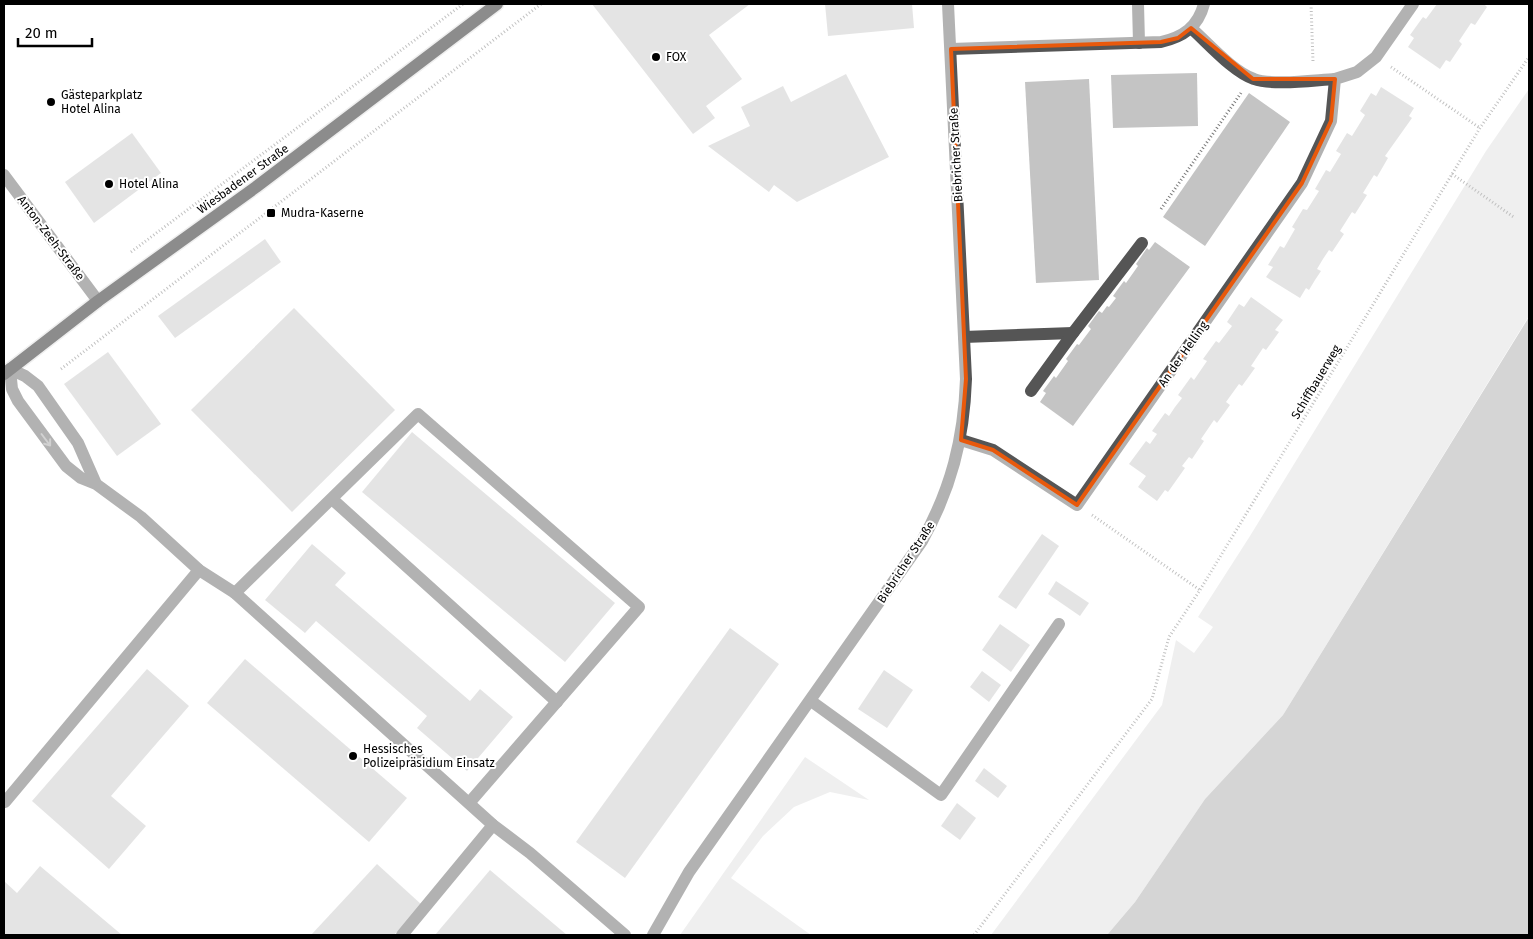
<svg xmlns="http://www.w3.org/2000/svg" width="1533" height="939" font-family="'Fira Sans',sans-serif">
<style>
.green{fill:#dcdcdc}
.water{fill:#a3a3a3}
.building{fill:#c4c4c4}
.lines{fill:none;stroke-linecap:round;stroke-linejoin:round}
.major-casing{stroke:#dbdbdb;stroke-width:15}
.path{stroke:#777;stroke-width:3;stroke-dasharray:1 2.5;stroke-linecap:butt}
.minor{stroke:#555;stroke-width:12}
.major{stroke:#000;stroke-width:12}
.oneway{stroke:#999}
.marked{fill:none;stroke:#e8590c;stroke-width:4;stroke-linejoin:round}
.poi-dot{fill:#000;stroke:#fff;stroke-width:2}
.labels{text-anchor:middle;stroke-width:4;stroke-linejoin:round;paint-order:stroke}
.poi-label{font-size:12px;fill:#000;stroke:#fff;text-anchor:start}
.street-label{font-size:12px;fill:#000;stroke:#fff}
</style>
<rect width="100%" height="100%" fill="#fff"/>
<g class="green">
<path d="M1529,89V316L1283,715L1205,799L1135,902L1107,935H991L1162,705L1176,640L1194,653L1213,627L1198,617L1250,536L1486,151Z"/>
<path d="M805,757L869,800L830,792L794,807L763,836L731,878L811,935H680Z"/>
</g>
<path class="water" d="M1529,317V935H1107L1135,902L1205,799L1283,715Z"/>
<g class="building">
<path d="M592,4H750L709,35L742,79L706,106L715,118L693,134Z"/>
<path d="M825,4H912L914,28L828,36Z"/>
<path d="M1437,4H1484L1487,7L1475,25L1471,23L1459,41L1462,44L1450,62L1446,60L1440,69L1408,47L1414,38L1410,35L1423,17L1426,19Z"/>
<path d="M1197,73L1198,126L1113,128L1111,75Z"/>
<path d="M846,74L889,157L797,202L774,185L769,192L708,146L750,126L741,107L783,86L791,102Z"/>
<path d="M1089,79L1099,280L1036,283L1025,82Z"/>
<path d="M1381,87L1414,108L1409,116L1412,118L1385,156L1388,158L1377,177L1374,175L1363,193L1367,195L1355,214L1352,212L1340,231L1344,234L1332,252L1329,250L1323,259L1317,269L1321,271L1315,280L1309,290L1306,288L1300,298L1266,277L1273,267L1268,265L1280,246L1284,248L1295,229L1292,227L1303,209L1307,210L1319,191L1315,189L1326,170L1330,172L1341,154L1336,151L1347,133L1352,136L1365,115L1360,111L1371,93L1376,96Z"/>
<path d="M1249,93L1290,122L1205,246L1163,217Z"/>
<path d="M132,133L161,173L94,223L65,182Z"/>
<path d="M265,239L281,262L175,338L158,316Z"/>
<path d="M1155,242L1190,267L1073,426L1040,402L1046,393L1043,391L1054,376L1056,378L1068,361L1066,359L1077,344L1079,345L1091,329L1088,326L1099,311L1102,313L1107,306L1109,307L1116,298L1113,296L1118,289L1124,281L1126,283L1138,266L1136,264L1147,248L1149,250Z"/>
<path d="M1251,297L1283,320L1275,330L1279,332L1266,350L1263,348L1251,366L1255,368L1242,386L1239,384L1226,402L1230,405L1217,423L1214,420L1201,439L1204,441L1192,459L1189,457L1182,466L1185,468L1168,492L1165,490L1157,501L1138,487L1146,476L1129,464L1146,441L1150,444L1157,434L1152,431L1165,413L1169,416L1175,407L1182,398L1178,395L1191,377L1194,380L1207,361L1203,359L1216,341L1219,343L1232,326L1227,322L1239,304L1244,307Z"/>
<path d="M294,308L395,410L292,512L191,410Z"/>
<path d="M108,352L161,424L117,456L64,384Z"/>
<path d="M412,432L615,603L565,662L362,492Z"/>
<path d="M1042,534L1059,546L1016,609L998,597Z"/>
<path d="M312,544L346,573L335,585L470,701L480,689L513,717L467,771L417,728L427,716L316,621L305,633L265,600Z"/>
<path d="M1056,581L1089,603L1080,616L1048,594Z"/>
<path d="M1000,624L1030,645L1011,672L982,650Z"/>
<path d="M730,628L779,664L625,878L576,842Z"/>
<path d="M245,659L407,798L369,842L207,703Z"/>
<path d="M147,669L189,706L111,796L146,826L109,869L32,801Z"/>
<path d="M884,670L913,690L887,728L858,709Z"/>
<path d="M982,671L1001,685L989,702L970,687Z"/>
<path d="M984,768L1007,786L998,798L975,781Z"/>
<path d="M957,803L976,818L960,840L941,826Z"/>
<path d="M377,864L422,905L394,935H311Z"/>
<path d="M40,866L122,935H4V881L17,893Z"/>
<path d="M490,870L567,935H435Z"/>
</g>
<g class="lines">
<g class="major-casing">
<path id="major" d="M4,374L98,301L256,187L497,4"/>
</g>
<g class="path">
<path d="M1311,4L1313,62"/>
<path d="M1391,67L1480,128"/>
<path d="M1452,174L1515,218"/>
<path d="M1161,209L1241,93"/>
<path d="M131,252L463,4"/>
<path d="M61,369L541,4"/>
<path d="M1092,515L1200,590"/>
<path d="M974,935L1152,699L1169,637L1200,590L1480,128L1529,57"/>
</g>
<g class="minor">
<path d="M1138,4L1139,43"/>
<path d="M1191,28C1208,43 1233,72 1254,79C1272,86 1315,80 1335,79"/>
<path d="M951,49L1161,42C1183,37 1198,27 1204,4"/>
<path d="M4,175L98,301"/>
<path d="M964,337L1073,333"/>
<path d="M1031,391L1073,333L1142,243"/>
<path d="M961,440L993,450L1077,505L1302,183L1331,121L1335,79L1357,72L1376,57L1413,4"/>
<path d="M96,484L78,443L38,386L25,376L10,369L12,389L18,401L66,466L81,478L96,484L141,517L199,570L235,593L493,825L530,853L625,935"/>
<path d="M332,499L557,702"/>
<path d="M235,593L418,414L639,607L470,802"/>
<path d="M811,701L941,795L1059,624"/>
<path d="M5,802L199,570"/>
<path d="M402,935L493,825"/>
<path d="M653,935L689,872L922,541C951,489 964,439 966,379L948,4"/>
</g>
<use href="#major" class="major"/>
</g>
<defs><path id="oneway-shaft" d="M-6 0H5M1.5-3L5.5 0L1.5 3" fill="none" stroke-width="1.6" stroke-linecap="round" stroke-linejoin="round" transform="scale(1.25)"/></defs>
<use class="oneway" href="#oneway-shaft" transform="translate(46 440) rotate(53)"/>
<path d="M0 0H1533V939H0ZM1191,28L1253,79H1335L1331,121L1302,183L1077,505L993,450L961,440L966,379L951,49L1161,42L1178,38Z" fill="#fff" fill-opacity=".55" fill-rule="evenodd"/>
<path class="marked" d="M1191,28L1253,79H1335L1331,121L1302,183L1077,505L993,450L961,440L966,379L951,49L1161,42L1178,38Z"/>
<g class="poi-dot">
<circle cx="656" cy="57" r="5"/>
<circle cx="51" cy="102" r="5"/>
<circle cx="109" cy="184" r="5"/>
<rect x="266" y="208" width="10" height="10" rx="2.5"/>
<circle cx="353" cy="756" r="5"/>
</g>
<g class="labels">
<g class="poi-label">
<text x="666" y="61">FOX</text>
<text x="61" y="99">Gästeparkplatz<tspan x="61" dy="14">Hotel Alina</tspan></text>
<text x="119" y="188">Hotel Alina</text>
<text x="281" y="217">Mudra-Kaserne</text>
<text x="363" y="753">Hessisches<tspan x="363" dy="14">Polizeipräsidium Einsatz</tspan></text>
</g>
<g class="street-label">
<text transform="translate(956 155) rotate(-93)" y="4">Biebricher Straße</text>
<text transform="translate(243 179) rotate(-36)" y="4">Wiesbadener Straße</text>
<text transform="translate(51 238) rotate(53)" y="4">Anton-Zeeh-Straße</text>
<text transform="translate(1183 354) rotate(-55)" y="4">An der Helling</text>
<text transform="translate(1316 382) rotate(-59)" y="4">Schiffbauerweg</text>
<text transform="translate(906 562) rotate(-57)" y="4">Biebricher Straße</text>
</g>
</g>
<rect width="1533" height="939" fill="none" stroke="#000000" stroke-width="10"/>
<path d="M18 38v8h74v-8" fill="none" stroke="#000000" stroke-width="2.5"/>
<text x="25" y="38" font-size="15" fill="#000000" stroke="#ffffff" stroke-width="4" paint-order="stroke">20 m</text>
</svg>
